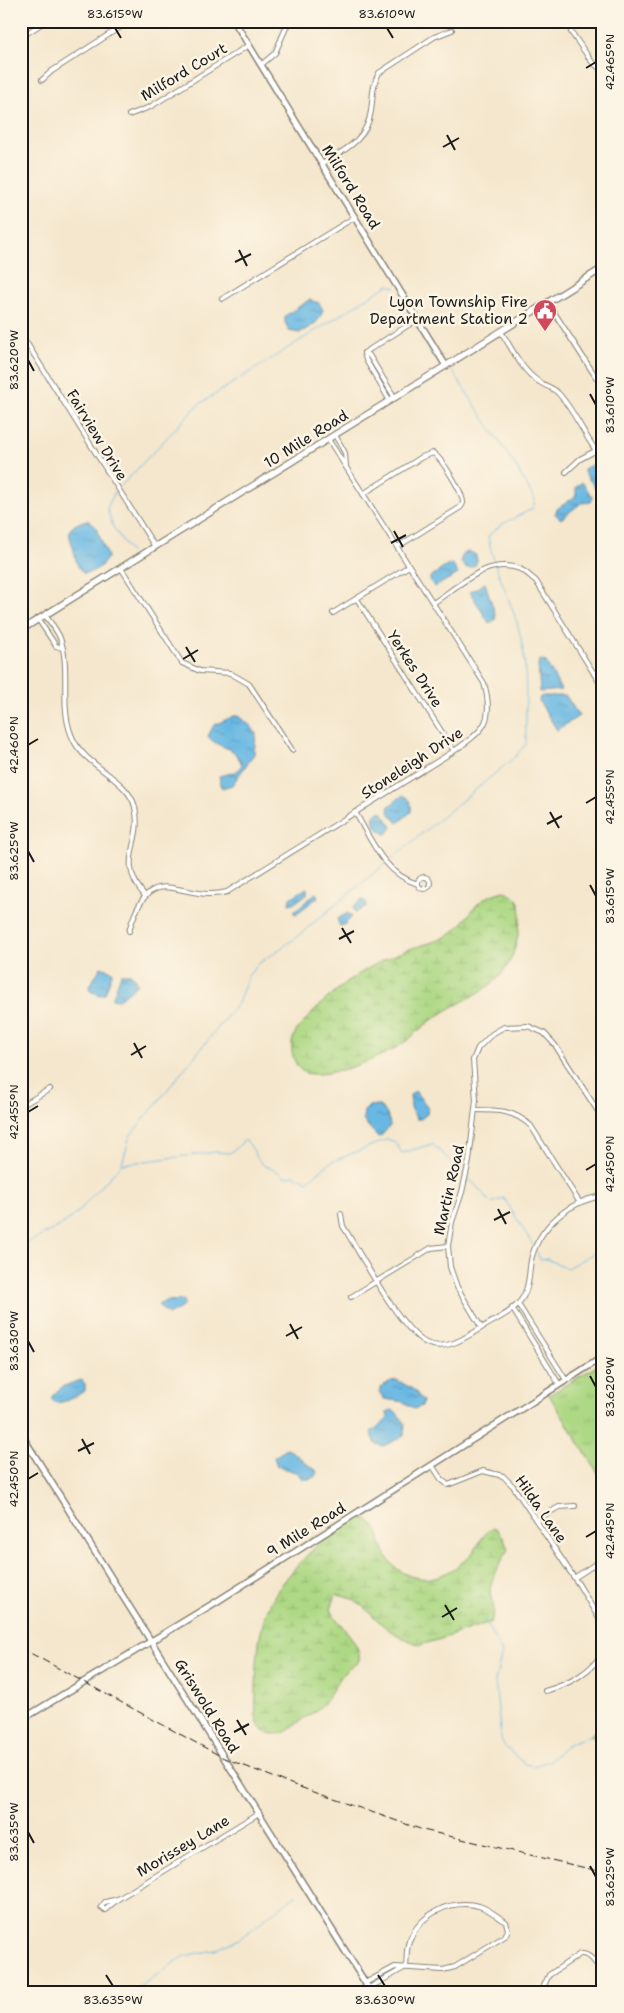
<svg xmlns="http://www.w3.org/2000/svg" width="624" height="2013" font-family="'Shantell Sans',sans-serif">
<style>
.grass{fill:url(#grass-tufts);stroke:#647a50}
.wetland{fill:url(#wetland-marsh);stroke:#647a50}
.water{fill:url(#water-ripples);stroke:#426a80}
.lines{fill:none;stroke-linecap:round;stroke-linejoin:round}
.stream{stroke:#68b8e3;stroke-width:1}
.minor-casing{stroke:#888274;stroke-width:6}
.tertiary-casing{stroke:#888274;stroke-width:8}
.secondary-casing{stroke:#888274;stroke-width:8}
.minor{stroke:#fff;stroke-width:4}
.tertiary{stroke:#fff;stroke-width:5}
.secondary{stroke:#fff;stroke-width:5.5}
.rail{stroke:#1c1c1c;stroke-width:1;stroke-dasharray:8 4;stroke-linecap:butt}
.ticks{fill:none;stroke:#1c1c1c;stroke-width:2}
.labels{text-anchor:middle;stroke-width:5;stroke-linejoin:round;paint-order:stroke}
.street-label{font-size:15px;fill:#1c1c1c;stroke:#fcf5e5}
.poi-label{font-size:15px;fill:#1c1c1c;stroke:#fcf5e5;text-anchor:end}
.neatline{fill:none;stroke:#1c1c1c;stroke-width:2}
.ticks-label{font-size:12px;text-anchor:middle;fill:#1c1c1c}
</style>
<defs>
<pattern id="grass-tufts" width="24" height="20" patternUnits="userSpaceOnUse" patternTransform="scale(1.25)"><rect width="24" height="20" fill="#add884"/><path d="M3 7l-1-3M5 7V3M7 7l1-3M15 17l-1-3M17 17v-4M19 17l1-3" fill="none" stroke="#94b971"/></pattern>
<pattern id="wetland-marsh" width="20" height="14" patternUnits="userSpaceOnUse" patternTransform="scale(1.25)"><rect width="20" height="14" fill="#add884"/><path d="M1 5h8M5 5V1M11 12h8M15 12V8" fill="none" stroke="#94b971"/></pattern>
<pattern id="water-ripples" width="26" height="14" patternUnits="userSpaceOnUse" patternTransform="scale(1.25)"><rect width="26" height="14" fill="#68b8e3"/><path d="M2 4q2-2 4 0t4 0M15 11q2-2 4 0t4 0" fill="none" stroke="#5595b7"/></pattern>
</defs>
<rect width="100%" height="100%" fill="#fcf5e5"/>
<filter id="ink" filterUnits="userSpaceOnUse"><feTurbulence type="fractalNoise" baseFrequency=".02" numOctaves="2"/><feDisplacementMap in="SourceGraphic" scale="10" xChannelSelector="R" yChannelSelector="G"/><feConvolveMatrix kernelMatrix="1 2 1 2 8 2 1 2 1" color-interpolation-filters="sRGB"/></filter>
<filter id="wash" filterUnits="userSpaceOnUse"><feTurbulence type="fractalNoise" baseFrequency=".0096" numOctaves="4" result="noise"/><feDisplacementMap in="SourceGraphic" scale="20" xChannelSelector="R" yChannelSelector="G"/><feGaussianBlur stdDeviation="1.12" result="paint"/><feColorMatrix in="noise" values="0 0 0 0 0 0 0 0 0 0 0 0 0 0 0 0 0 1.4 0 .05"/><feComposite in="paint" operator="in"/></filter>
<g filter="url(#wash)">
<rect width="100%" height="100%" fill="#f5e7cd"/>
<path class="grass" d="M603,1362V1481L549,1395Z"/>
<g class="wetland">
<path d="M504,891C519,896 522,904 520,920C513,994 475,987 425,1025C418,1030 413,1037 405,1042C386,1056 331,1079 306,1073C299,1071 295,1063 293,1056C289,1043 294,1032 304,1022C334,989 362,968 404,951C419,945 441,942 453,932C475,914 471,899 504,891Z"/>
<path d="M359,1516C380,1522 378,1539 386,1555C395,1573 416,1582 435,1577C450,1573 462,1564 473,1552C482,1541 481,1534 495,1527L503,1537L508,1549C503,1559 489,1582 490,1592C492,1608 497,1602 491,1622C467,1629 444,1639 420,1645C411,1641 402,1638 394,1633C370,1619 366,1598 336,1594L331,1609C338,1627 362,1641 359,1661C341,1670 335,1688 323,1704C317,1711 306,1717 299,1722C294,1726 288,1731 283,1733C250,1740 256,1709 256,1689C257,1654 258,1620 278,1590C299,1559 327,1534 359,1516Z"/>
<path d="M603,1722V1741L591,1735Z"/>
</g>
<g class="water">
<path d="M309,300L319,303L323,310C319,324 310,327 299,333L289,331L285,322V316Z"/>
<path d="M591,465C599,470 606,481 600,490L596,489L584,472V469Z"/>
<path d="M582,482L593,498L591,502L581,503L561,519L555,514L557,509L576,496V487Z"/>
<path d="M83,521H90L96,528L108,557C102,566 95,573 83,573C76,565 76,560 74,551C70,535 63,529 83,521Z"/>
<circle cx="469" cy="560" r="8"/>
<path d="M450,564L453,565L458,574L434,587L430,580V577Z"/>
<path d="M485,583L496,616L495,620L489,623L470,592Z"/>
<path d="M540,660L546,662L561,690L540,692L538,664Z"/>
<path d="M543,696H566L579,716L557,730L539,701L540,697Z"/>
<path d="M234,716H238L252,727L256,734L254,754L232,785L222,788L219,776L236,772L242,765C233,742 219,751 208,736L214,725Z"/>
<path d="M402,796C410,796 412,806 411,812L398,823L390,814L388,807Z"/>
<path d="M381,811L392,827L387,834C379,833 372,823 374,815Z"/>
<path d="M307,888V894L296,902L289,904L290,898Z"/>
<path d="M316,893L318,897L296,914L293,912Z"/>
<path d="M362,900L366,902L367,907L355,912L353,907Z"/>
<path d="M348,913L352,917L345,924L340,926L337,919Z"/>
<path d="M101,967L113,971L105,994L100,995L90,991L89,987Z"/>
<path d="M121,974H131L138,984L118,1000L112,999Z"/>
<path d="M415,1091L428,1108L427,1114L421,1119H416L411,1107L410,1095Z"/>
<path d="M378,1105C386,1111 389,1116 390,1126L379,1138L367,1125L363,1119L364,1111L369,1106Z"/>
<path d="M183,1300L184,1305C181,1309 173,1312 168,1315L158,1305L166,1301Z"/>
<path d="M82,1380L85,1384V1391L66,1401L56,1403L51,1398C58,1387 70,1383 82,1380Z"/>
<path d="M397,1380L414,1390L423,1401L422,1406L414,1409L404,1402L384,1399L379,1392C382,1384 389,1381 397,1380Z"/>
<path d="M390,1410L395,1411L405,1423L404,1436L383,1446L376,1444L371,1432L388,1419L387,1412Z"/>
<path d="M287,1449C298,1454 305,1464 316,1470L317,1475L310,1479H302L298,1473L277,1466L274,1457Z"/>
</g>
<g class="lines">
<g class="stream">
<path d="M402,299L413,320"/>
<path d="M415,323L433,358"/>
<path d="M121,486L198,405L388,285L395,287"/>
<path d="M115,492L107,508L113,527L130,552"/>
<path d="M122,1164L216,1152L230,1153L245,1140C253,1146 255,1157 262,1164C269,1169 279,1170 284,1177L294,1175L307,1181L331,1162L388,1139L395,1142L402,1153L432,1144L464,1173"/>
<path d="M469,1178L491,1203L504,1198L533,1245"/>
<path d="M21,1246L60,1226L75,1215L122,1164L130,1136L238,1003L248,976L258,964L294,939L515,757L526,744C525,704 529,661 517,623C508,593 493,567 488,536L501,525L533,508L535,500L515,465L451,369"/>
<path d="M537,1251L540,1260L547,1259L567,1268L603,1248"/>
<path d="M484,1619L502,1653L495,1681L501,1739L505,1747L525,1764L533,1766L549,1761L570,1743L591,1735"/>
<path d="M132,1992L184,1956L215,1950L239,1939L297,1894"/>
</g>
</g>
</g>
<g filter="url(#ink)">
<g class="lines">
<g class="minor-casing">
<g id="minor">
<path d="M571,32L592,62L603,71"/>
<path d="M21,37L46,21"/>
<path d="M261,65L275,53L289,21"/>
<path d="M42,80L52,71L130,21"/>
<path d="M129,115L150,107L249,45"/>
<path d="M322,164C345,150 367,140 371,111C373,97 372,85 379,73L434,37L452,30"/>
<path d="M222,299L355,217"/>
<path d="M548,303L603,388"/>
<path d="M501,332C512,348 521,370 538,381C544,386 553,387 558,393C576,412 585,439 603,460"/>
<path d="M21,334L155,547"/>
<path d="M364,353L418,319"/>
<path d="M390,401L366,360L364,353L369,355L395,398"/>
<path d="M335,435L345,453L346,467"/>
<path d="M566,472L580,459L595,451"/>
<path d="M363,494L422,457L433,453C442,459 463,492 463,503L461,507L397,547"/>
<path d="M121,568L182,663L200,671L230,673L249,684L292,750"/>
<path d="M357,599L454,751"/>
<path d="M433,603C458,587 488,556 520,569C525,571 531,577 536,581L603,688"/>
<path d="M333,613L409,566"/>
<path d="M45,615C50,622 59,632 61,641C71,673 58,710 74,741C87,767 129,780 135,807C144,845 114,859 145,896"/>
<path d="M38,619L56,646L62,648"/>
<path d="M594,674L603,668"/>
<path d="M355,812C372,841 384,874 418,884"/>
<circle cx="424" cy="883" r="6"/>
<path d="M129,931C151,855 180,904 227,892L454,751C484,730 495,722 484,683L328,439"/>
<path d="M21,1106L50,1089"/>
<path d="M475,1110C498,1110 514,1110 531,1126L580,1203"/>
<path d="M341,1214L343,1226C359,1251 403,1336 429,1344C447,1350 463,1339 478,1330C492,1321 515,1312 523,1297C531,1283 528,1271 532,1256C541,1225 571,1200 603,1196"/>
<path d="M351,1297L431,1248L448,1246"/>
<path d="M518,1304L566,1380"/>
<path d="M512,1308L559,1384"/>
<path d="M481,1327L457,1287L450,1267L448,1246L452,1222L462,1192L469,1161L476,1100L473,1060L478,1048L492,1034L504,1027L528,1026L544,1033L555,1045L603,1119"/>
<path d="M432,1465L441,1479L448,1485L483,1471L503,1476L513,1486L579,1585L598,1617L603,1629"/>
<path d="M536,1520L559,1507L575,1506"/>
<path d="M574,1578L603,1559"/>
<path d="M545,1691C567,1685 593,1672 603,1651"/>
<path d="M118,1899L105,1902L101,1907L105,1910L118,1899L259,1813"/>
<path d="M365,1983L395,1967L443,1970L455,1967L505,1936L508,1930L506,1922C498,1917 489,1909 479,1906C451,1899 421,1913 409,1941C406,1948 407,1959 406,1968"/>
<path d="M369,1988L404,1968"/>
<path d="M357,1992L367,1986"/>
<path d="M541,1992L549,1975L580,1954C592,1953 597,1966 603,1975"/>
</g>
</g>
<g class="tertiary-casing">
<g id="tertiary">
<path d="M234,21L446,366"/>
<path d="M21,1434L371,1992"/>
<path d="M21,1720L216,1602L603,1357"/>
</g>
</g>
<g class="secondary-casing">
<path id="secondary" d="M21,630L603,268"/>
</g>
<use href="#minor" class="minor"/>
<use href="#tertiary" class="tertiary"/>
<use href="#secondary" class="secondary"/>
<path class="rail" d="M21,1648L224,1758L291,1784L423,1830L603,1872"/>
</g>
</g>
<path class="ticks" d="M115,28L121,38M387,28L393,38M586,68L596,62M447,135L455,150M443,147L459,138M239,250L247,266M235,262L251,254M28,360L34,371M590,394L596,405M394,531L403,547M391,543L406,535M186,647L195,662M183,659L198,650M28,745L38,739M586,803L596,797M550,812L559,828M547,824L562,816M28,851L34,862M590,885L596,896M342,928L351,943M339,939L354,931M134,1043L142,1058M131,1055L146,1046M28,1112L38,1106M586,1170L596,1164M498,1209L506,1224M494,1220L510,1212M290,1324L298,1339M286,1336L302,1327M28,1341L34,1352M590,1376L596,1387M82,1439L90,1454M78,1451L94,1443M28,1479L38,1473M586,1537L596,1531M445,1605L454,1620M442,1617L457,1608M237,1720L246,1735M234,1732L249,1724M28,1832L34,1843M590,1866L596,1877M106,1975L113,1986M378,1975L385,1986"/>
<defs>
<g id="civic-pin" transform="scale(1.25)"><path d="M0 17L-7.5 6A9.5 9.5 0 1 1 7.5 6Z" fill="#d1495b" stroke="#fcf5e5"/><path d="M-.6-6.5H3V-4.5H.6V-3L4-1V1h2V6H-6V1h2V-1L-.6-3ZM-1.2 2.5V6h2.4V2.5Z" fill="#fff"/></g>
</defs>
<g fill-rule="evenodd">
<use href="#civic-pin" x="545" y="311"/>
</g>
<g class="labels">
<g class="street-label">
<text transform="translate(184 72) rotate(-31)" y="5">Milford Court</text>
<text transform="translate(351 187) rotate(58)" y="5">Milford Road</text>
<text transform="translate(97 435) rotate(59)" y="5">Fairview Drive</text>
<text transform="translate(306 439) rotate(-32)" y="5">10 Mile Road</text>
<text transform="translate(415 669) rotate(57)" y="5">Yerkes Drive</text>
<text transform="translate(412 763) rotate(-33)" y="5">Stoneleigh Drive</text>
<text transform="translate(449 1190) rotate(-77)" y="5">Martin Road</text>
<text transform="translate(541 1509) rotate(55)" y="5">Hilda Lane</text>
<text transform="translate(306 1530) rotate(-32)" y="5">9 Mile Road</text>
<text transform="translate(207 1706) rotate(58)" y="5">Griswold Road</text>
<text transform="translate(183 1846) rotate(-31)" y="5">Morissey Lane</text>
</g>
<g class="poi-label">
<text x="528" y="307">Lyon Township Fire<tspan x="528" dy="17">Department Station 2</tspan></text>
</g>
</g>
<rect width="624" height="2013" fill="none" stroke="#fcf5e5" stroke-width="55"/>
<rect x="28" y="28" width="568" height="1958" class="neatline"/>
<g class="ticks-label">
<text x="115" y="18">83.615°W</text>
<text x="387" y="18">83.610°W</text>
<text transform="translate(610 62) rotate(-90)" y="4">42.465°N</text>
<text transform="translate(14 360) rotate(-90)" y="4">83.620°W</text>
<text transform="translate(610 405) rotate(-90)" y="4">83.610°W</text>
<text transform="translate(14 745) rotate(-90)" y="4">42.460°N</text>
<text transform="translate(610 797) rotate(-90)" y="4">42.455°N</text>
<text transform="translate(14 851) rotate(-90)" y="4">83.625°W</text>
<text transform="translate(610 896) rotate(-90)" y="4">83.615°W</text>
<text transform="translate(14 1112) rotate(-90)" y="4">42.455°N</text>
<text transform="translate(610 1164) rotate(-90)" y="4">42.450°N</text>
<text transform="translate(14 1341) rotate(-90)" y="4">83.630°W</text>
<text transform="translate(610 1387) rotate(-90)" y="4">83.620°W</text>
<text transform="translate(14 1479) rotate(-90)" y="4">42.450°N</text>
<text transform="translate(610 1531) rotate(-90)" y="4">42.445°N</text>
<text transform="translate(14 1832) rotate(-90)" y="4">83.635°W</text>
<text transform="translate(610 1877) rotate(-90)" y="4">83.625°W</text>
<text x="113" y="2004">83.635°W</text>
<text x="385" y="2004">83.630°W</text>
</g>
</svg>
